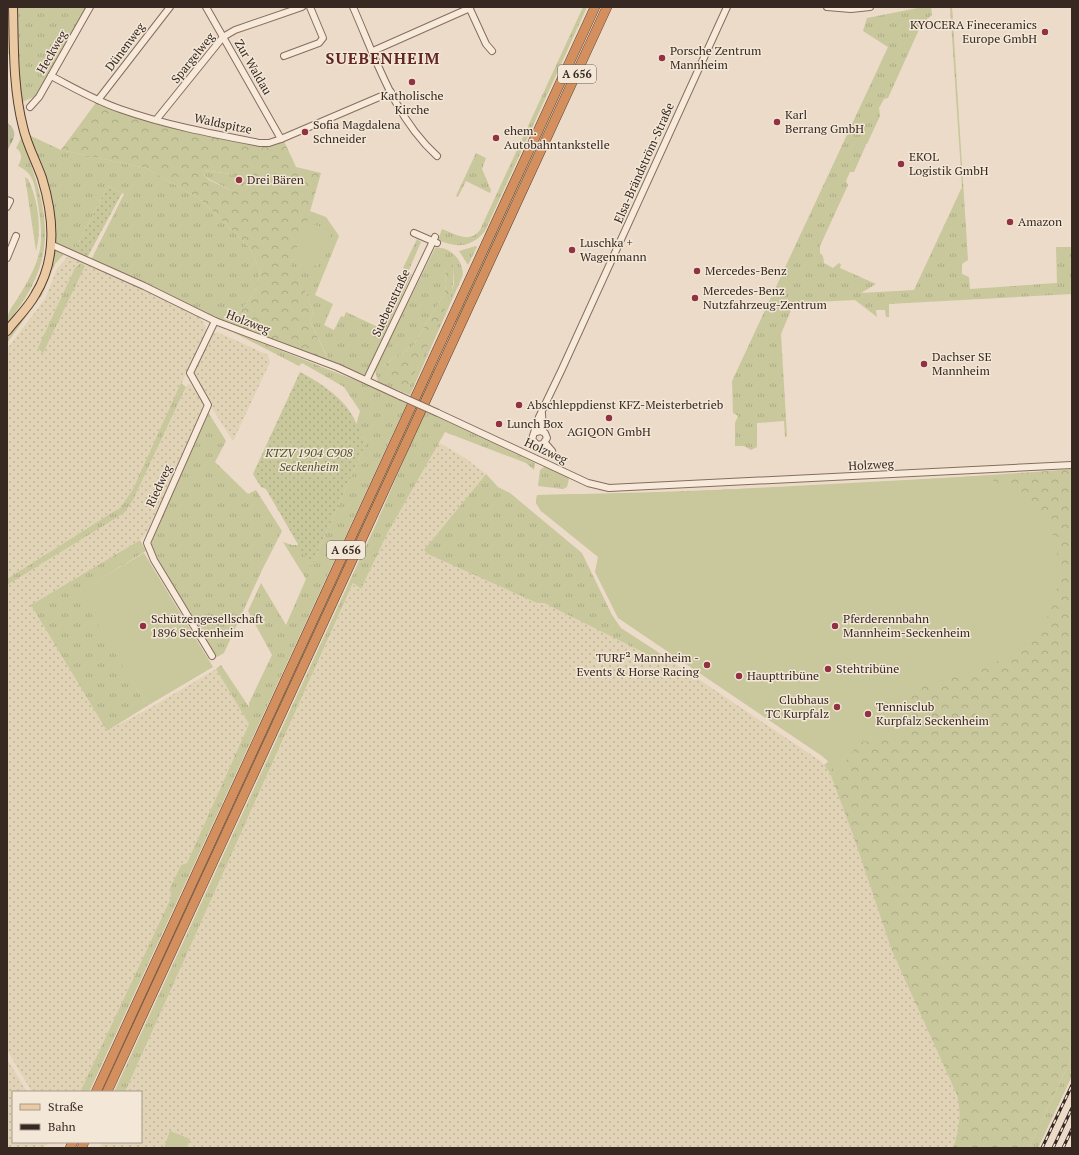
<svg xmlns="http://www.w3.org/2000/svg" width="1079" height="1155" font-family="'PT Serif',serif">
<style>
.farmland{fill:url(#farmland-dots)}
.grass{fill:url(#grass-tufts);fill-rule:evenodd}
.forest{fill:url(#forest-crowns);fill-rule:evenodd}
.cemetery{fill:url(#cemetery-stones)}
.garden{fill:url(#garden-dots)}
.pitch{fill:#c9c79c}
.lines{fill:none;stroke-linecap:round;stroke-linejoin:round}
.minor-casing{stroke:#866d5e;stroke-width:8}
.major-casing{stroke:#543d32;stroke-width:10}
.highway-casing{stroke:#543d32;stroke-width:10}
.minor{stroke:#f7eada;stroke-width:6}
.major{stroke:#ebc9a3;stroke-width:8}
.highway{stroke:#d48f5f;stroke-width:9}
.rail-casing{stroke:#372821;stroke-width:3}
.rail{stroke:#f3e7d7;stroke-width:1.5;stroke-dasharray:4.5;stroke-linecap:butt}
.minor-bridge-casing{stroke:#866d5e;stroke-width:8;stroke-linecap:butt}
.minor-bridge{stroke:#f7eada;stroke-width:6}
.poi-dot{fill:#913242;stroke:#f3e7d7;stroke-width:1.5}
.labels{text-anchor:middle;stroke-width:3;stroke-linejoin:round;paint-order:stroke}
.shield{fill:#f3e7d7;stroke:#6f6158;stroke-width:1}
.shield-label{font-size:11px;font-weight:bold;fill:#372821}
.poi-label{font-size:12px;fill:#372821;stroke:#f3e7d7;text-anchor:start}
.street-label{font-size:12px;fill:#372821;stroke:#f3e7d7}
.park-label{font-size:12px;font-style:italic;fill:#4e5229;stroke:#f3e7d7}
.district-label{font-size:16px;font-weight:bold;letter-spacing:1px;fill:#612623;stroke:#f3e7d7}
</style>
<defs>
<pattern id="farmland-dots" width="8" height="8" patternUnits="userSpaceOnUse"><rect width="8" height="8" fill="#e0d3b6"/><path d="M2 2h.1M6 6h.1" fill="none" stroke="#c1b59c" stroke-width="1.8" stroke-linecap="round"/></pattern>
<pattern id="grass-tufts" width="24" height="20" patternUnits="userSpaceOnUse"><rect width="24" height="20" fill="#c9c79c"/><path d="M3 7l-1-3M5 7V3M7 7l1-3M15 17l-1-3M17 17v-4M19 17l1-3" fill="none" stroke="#adab86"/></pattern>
<pattern id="forest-crowns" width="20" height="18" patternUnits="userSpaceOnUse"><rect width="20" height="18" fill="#c9c79c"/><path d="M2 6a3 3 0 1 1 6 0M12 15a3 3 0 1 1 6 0" fill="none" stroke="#adab86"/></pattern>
<pattern id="cemetery-stones" width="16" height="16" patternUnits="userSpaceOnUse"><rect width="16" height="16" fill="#bfbd9a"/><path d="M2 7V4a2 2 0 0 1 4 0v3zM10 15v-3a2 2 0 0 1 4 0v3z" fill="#a5a284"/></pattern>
<pattern id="garden-dots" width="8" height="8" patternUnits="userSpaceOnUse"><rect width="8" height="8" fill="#c9c79c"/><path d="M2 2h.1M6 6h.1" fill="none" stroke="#adab86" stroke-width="1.8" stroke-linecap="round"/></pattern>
</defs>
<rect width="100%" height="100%" fill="#ebdbc8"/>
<g class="farmland">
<path d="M68,256L73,257L142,288L199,317L205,325L206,330L133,489L121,507L7,579V349L45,299L57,269Z"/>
<path d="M217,332L268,355L270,362L233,441L194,380L193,373L210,336Z"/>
<path d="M188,384L191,385L203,402L205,406L203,411L146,534L140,540L31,605L107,731L150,708L216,669L249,724L187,863L181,865L170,888L171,898L80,1092H32L7,1050V585L133,500Z"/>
<path d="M438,442L465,458L486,474L424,550L537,603H544L661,660L664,656L795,744L822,762L830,773L853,835L892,951L957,1095L960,1106L959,1127L953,1148H100L102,1142H141V1092H125L353,584L361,589L388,532Z"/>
<path d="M7,1059L27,1092H13V1142H54L53,1144L51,1142L42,1148H7Z"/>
</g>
<g class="grass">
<path d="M7,7H10V55L8,54Z"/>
<path d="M16,7H87L36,96L22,102L16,40Z"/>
<path d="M583,7H587L485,231C471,248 457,248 438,240L442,229C455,234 470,244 480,230Z"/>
<path d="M923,7H931L932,15L922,23L888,98L884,99L879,108L880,116L867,144H865L866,145L854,172H850L846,181L848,185L820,246V253L823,256L824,263L833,268L839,263L841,264L840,268L876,284L861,293L914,290L962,187L950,7H952L968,260L962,264V274L969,277L970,289L1057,283L1056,247H1072V294L889,304V317H886L885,310H876L877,317L855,300L796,303L792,308L781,334L787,436L785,437L784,421L757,423V447L751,450L744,446H735V423L738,416L733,413L732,381L888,47L863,31L867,18Z"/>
<path d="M596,18L457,322L455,323Z"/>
<path d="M29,135L61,150L146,168L200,199L249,247L260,270L257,287L249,300L229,324L215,320L91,260L124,194L108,186L74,251L56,243L53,201Z"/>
<path d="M21,138C49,211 62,257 7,323C7,309 16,303 22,291C44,254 44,240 37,198C34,182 33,173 18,166C22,159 23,153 16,148Z"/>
<path d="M476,153L486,158L482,169L491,190L490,193L466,181L458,197L456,196Z"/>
<path d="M204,170L242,176L245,183L232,191L209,179L203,174Z"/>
<path d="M25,177L28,179C38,200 42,229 36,251Z"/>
<path d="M310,211L326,217L339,236L315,295L333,304L324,325L334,330L341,316L344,317L346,312L380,328L407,270L403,268L417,239L421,242L408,272L412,274L365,375L328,362L327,356L310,322L313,311L305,290L290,266Z"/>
<path d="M476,246L477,247L468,265L459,251Z"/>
<path d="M435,248C450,246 463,260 463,275L410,395L378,382L375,370ZM453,265L454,284L450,296L409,386L382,366L413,346L444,294L446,285L445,268Z"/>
<path d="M56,250H59L63,255L55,264L42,295L7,343V334L23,315L52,253Z"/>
<path d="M81,263L85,266L43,353L38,348L75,268Z"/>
<path d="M229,330L408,401L89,1092H80L171,898L170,888L181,865L187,863L249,724L216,669L221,665L249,707V703L272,655L248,611L261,583L286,625L306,579L283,542L292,545H301L315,558L366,443L356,425L360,411L344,387L302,363L299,366Z"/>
<path d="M435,367V370L103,1092H100Z"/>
<path d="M181,383L186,387L133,500L124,513L7,585V579L121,507L133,489Z"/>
<path d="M425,411L535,463L534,470L526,463L445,432L388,532L361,589L353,583L125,1092H114L377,522Z"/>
<path d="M208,412L226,441L215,462L248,494L256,490L282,531L262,570L224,653L217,657L215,656L191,616V612L183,604L151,546L152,539Z"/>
<path d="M545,466L566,476L569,479L567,487L563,489L538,486L540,470Z"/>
<path d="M486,474L498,487L510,493L582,553L612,615L621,628L664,656L661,661L544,603H537L428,554L424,550Z"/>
<path d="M140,540L146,551L79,592L147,706L107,731L31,605Z"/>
<path d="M1072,1057V1076L1038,1148H1029Z"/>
</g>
<g class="forest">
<path d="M98,100L155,124L254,145L271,146L284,141L296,167L321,173L307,222L290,266L308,282L305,290L313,311L310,322L327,357L328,362L229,324L249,300L257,287L260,270L249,247L200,199L146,168L61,150ZM205,170L242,176L244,183L232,191L209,180L203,174Z"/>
<path d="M448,264L453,265C454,276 453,286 451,296L409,386L382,379V366L413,346L444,294L446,285L445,268Z"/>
<path d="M1072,469V1057L1029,1148H953C959,1130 962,1113 957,1095L892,951L853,835L830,773L824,765L843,749L785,687L541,511L536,503L537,495C716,492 894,483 1072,469Z"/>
</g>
<path class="cemetery" d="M7,122C20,134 13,138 7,152Z"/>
<g class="garden">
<path d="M108,186L122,193L87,258L74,251Z"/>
<path d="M300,372C319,382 341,396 352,415C357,424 361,434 366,443L311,567L266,489L261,487L253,474Z"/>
</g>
<g class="pitch">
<path d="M307,222L332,231L318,267L293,257Z"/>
<path d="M980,476C995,479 1008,488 1020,497C1028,504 1041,512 1047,522C1067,558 1061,610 1031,640C1009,663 944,681 912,688L904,692L908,738L858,742L856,747L836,775L830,763L822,756L618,618L595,572L598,557L541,511L536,503L537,495L664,493Z"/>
<path d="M144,553L213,667L147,706L78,592Z"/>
<path d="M170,1131L190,1139L187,1148H164Z"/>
</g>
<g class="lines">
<g class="minor-casing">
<g id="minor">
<path d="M206,7L281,139"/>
<path d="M353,7C376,59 394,117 437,156"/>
<path d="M469,7L486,44L492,51"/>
<path d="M827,7L851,9L870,7"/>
<path d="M373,51L470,8"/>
<path d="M284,56L319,43L323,38L310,7"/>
<path d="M51,76C74,88 96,101 120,109C165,125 213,134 260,143H269L281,139L391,92"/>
<path d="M98,100L170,7"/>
<path d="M30,107L39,97L90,7"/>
<path d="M156,120L223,37L235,30L302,7"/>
<path d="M7,200L10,201L7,207"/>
<path d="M414,233L437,243"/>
<path d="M50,244L144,286L215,321L337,367L400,396"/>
<path d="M7,258L16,236"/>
<path d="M367,379L435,237"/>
<path d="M438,413L588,483L609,488L1072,465"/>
<path d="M542,414L543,431"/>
<path d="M536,432L541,431L545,433L547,438L543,444L537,445L532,439L539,417L562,369L727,7"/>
<path d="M545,443L552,451"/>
<path d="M212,656L154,560L147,543L208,405L190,373L215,321"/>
</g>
</g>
<g class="major-casing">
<path id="major" d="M7,331C16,319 28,308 35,295C57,260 54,217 42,178C36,161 27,145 23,127C13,88 14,47 13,7"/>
</g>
<g class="highway-casing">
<g id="highway">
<path d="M96,1092L595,7"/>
<path d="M107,1092L607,7"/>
<path d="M70,1148L73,1142"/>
<path d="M82,1148L84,1142"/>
</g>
</g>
<use href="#minor" class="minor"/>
<use href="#major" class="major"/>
<use href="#highway" class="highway"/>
<g class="rail-casing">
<g id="rail">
<path d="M1042,1148L1072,1085"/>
<path d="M1053,1148L1072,1108"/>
<path d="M1063,1148L1072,1129"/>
</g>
</g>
<use href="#rail" class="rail"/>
<g class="minor-bridge-casing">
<path id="minor-bridge" d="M400,396L438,413"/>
</g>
<use href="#minor-bridge" class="minor-bridge"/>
</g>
<g class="poi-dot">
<circle cx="1045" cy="32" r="4"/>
<circle cx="662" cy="58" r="4"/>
<circle cx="412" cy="82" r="4"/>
<circle cx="777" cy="122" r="4"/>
<circle cx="305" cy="132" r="4"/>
<circle cx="496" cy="138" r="4"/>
<circle cx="901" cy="164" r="4"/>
<circle cx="239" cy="180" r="4"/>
<circle cx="1010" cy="222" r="4"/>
<circle cx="572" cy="250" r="4"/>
<circle cx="697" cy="271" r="4"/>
<circle cx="695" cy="298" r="4"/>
<circle cx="924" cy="364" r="4"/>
<circle cx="519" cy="405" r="4"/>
<circle cx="609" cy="418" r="4"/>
<circle cx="499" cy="424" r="4"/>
<circle cx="143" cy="626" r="4"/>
<circle cx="835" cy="626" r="4"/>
<circle cx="707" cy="665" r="4"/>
<circle cx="828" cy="669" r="4"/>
<circle cx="739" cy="676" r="4"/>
<circle cx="837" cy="707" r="4"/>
<circle cx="868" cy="714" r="4"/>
</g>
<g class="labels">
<g class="shield">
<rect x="558" y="65" width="38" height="18" rx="3"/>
<rect x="327" y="541" width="38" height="18" rx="3"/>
</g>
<g class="shield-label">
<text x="577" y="78">A 656</text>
<text x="346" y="554">A 656</text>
</g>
<g class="poi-label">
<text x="1037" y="29" text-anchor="end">KYOCERA Fineceramics<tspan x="1037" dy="14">Europe GmbH</tspan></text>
<text x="670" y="55">Porsche Zentrum<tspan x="670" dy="14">Mannheim</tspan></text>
<text x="412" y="100" text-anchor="middle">Katholische<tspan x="412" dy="14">Kirche</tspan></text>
<text x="785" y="119">Karl<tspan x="785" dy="14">Berrang GmbH</tspan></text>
<text x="313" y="129">Sofia Magdalena<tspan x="313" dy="14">Schneider</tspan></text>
<text x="504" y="135">ehem.<tspan x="504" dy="14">Autobahntankstelle</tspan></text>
<text x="909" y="161">EKOL<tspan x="909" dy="14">Logistik GmbH</tspan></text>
<text x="247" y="184">Drei Bären</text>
<text x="1018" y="226">Amazon</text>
<text x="580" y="247">Luschka +<tspan x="580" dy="14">Wagenmann</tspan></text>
<text x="705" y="275">Mercedes-Benz</text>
<text x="703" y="295">Mercedes-Benz<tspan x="703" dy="14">Nutzfahrzeug-Zentrum</tspan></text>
<text x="932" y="361">Dachser SE<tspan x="932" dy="14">Mannheim</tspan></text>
<text x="527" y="409">Abschleppdienst KFZ-Meisterbetrieb</text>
<text x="507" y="428">Lunch Box</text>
<text x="609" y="436" text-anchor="middle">AGIQON GmbH</text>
<text x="151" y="623">Schützengesellschaft<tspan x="151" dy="14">1896 Seckenheim</tspan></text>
<text x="843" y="623">Pferderennbahn<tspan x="843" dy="14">Mannheim-Seckenheim</tspan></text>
<text x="699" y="662" text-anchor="end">TURF² Mannheim -<tspan x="699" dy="14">Events &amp; Horse Racing</tspan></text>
<text x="836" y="673">Stehtribüne</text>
<text x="747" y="680">Haupttribüne</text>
<text x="829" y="704" text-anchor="end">Clubhaus<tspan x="829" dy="14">TC Kurpfalz</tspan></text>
<text x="876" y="711">Tennisclub<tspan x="876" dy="14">Kurpfalz Seckenheim</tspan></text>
</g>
<g class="street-label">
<text transform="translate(125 47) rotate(-53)" y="4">Dünenweg</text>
<text transform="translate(52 52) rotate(-60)" y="4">Heckweg</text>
<text transform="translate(193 58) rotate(-51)" y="4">Spargelweg</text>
<text transform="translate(253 67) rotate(60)" y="4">Zur Waldau</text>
<text transform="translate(223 124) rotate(12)" y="4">Waldspitze</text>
<text transform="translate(644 163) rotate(-66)" y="4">Elsa-Brändström-Straße</text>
<text transform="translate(391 303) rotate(-65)" y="4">Suebenstraße</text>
<text transform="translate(248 322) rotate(21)" y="4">Holzweg</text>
<text transform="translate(546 451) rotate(25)" y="4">Holzweg</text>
<text transform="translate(871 465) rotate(-3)" y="4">Holzweg</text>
<text transform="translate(159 486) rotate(-65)" y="4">Riedweg</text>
</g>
<g class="park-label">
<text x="309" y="457">KTZV 1904 C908<tspan x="309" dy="14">Seckenheim</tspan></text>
</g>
<g class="district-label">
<text x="383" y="64">SUEBENHEIM</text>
</g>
</g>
<rect width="1079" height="1155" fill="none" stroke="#372821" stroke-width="16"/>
<rect x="12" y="1091" width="130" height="52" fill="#f3e7d7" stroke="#a89b8e"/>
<rect x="20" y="1104" width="20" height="6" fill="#ebc9a3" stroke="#a89b8e"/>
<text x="48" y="1111" font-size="12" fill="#372821">Straße</text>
<rect x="20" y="1124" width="20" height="6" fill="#372821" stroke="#a89b8e"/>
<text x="48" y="1131" font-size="12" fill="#372821">Bahn</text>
</svg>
